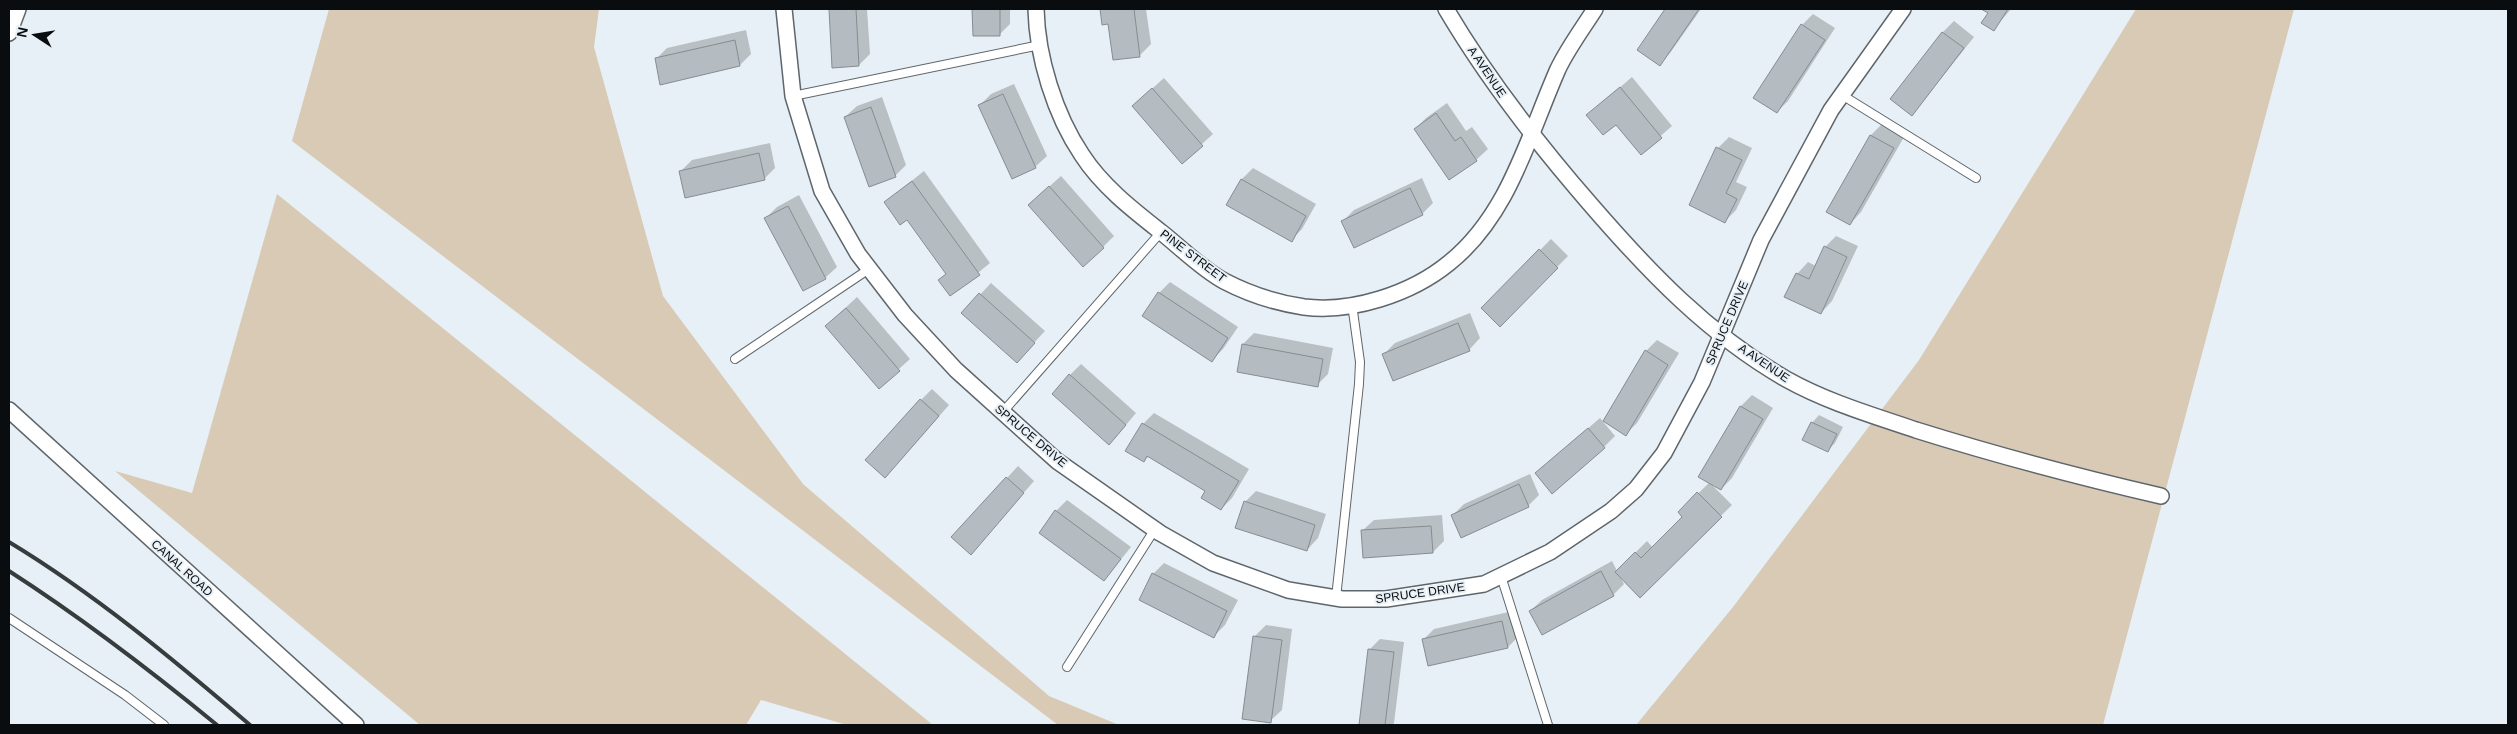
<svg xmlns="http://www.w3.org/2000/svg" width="2517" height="734" font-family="Arial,sans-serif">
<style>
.green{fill:#d9cab6}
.shadow{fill:#0003}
.building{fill:#b4bcc2;stroke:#858d92}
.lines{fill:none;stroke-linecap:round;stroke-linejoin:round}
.service-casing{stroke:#5f666b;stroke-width:10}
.minor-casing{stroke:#5f666b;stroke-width:18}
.service{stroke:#fff;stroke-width:8}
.minor{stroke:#fff;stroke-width:15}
.rail{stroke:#373c3e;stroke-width:4}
.labels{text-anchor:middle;stroke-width:4;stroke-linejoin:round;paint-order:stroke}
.street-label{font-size:12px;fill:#0a0d0f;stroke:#e7f0f6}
</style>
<rect width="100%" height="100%" fill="#e7f0f6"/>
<g class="green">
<path d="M329,9H599L594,47L663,296L803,484L1049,696L1119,725H1058L292,141Z"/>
<path d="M2136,9H2294L2103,725H1636L1733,607L1919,360Z"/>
<path d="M277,194L933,725H934H847L761,700L746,725H420L115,471L192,493Z"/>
</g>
<g class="shadow">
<path d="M830,9H867L870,54L859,65L834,66Z"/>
<path d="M974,9H1010V24L999,35H974Z"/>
<path d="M1101,9H1146L1151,44L1140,55L1114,59L1109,23L1103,24Z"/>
<path d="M1667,9H1701L1670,53L1659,64L1639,50Z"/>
<path d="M1983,9H2011L1994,29L1990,13Z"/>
<path d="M1813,14L1835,28L1788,101L1777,112L1802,25Z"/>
<path d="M1954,21L1974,37L1912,115L1892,99L1943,32Z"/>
<path d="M746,30L751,54L740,65L656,59L667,48Z"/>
<path d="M1632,77L1672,126L1641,153L1616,123L1588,115Z"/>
<path d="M1164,78L1213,134L1182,162L1145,95Z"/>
<path d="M1014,84L1047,156L1035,167L980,105L991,94Z"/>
<path d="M882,97L906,165L895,176L845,117L857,106Z"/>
<path d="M1447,103L1466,131L1472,127L1488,149L1476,160L1449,178L1415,129L1426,118Z"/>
<path d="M1882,124L1904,137L1861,212L1850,224L1828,211L1871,135Z"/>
<path d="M1729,137L1752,148L1736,182L1747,187L1736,210L1725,221L1718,148Z"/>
<path d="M770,143L775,168L764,179L681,171L692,160Z"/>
<path d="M1253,168L1316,204L1302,229L1291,240L1228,204L1242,179Z"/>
<path d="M924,171L990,263L951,295L940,280L947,273L907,219L885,202Z"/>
<path d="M1061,176L1114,236L1103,247L1041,194Z"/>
<path d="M1422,178L1433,203L1422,214L1343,221L1354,210Z"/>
<path d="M799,195L837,267L825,278L803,290L766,218L777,207Z"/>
<path d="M1836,236L1858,246L1832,301L1821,313L1797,274L1808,262L1816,266L1825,247Z"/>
<path d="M1551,239L1568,256L1500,325L1483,308Z"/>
<path d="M1170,282L1238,327L1223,349L1212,360L1144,315L1159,293Z"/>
<path d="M991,283L1045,331L1017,361L963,313Z"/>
<path d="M857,297L910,359L879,387L826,326Z"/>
<path d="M1470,313L1480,338L1469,350L1384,354L1395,343Z"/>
<path d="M1254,333L1333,348L1328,374L1317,385L1243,344Z"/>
<path d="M1657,340L1679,353L1637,423L1626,434L1646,351Z"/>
<path d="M1081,364L1136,413L1120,432L1070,375Z"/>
<path d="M932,389L949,405L896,465L921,400Z"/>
<path d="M1752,395L1773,408L1732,478L1721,489L1710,483L1732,505L1640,596L1621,578L1624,584L1613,595L1530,611L1542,600L1612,561L1617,571L1647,541L1653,548L1684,517L1679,512L1710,482L1700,476L1741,406Z"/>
<path d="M1154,413L1249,469L1232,498L1221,509L1207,490L1149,456L1144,461L1143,424Z"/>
<path d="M1819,415L1843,427L1835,443L1827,451L1812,423Z"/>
<path d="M1600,418L1615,436L1604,447L1536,473Z"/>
<path d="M1018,466L1034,481L971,553L953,537Z"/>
<path d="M1530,474L1539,495L1528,506L1452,516L1464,504Z"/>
<path d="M1256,491L1326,514L1318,538L1307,550L1245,502Z"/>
<path d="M1067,500L1131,547L1104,580L1056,511Z"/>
<path d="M1442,515L1444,541L1433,552L1362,531L1374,520Z"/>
<path d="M1164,563L1238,600L1225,625L1214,636L1153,574Z"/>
<path d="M1513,611L1519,636L1508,647L1429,665L1423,640L1434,629Z"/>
<path d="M1266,625L1292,629L1282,710L1270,721L1255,636Z"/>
<path d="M1380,639L1404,642L1394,723L1392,725H1360L1369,650Z"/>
</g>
<g class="building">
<path d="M829,9H856L859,66L832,68Z"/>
<path d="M972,9H1000V36H973Z"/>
<path d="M1100,9H1134L1140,57L1113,60L1108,24L1102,25Z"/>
<path d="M1665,9H1699L1660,66L1637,50Z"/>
<path d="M1981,9H2008L1994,31L1981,23L1988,13Z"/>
<path d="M1801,24L1825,40L1777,113L1753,98Z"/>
<path d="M1942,32L1964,48L1912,116L1890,99Z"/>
<path d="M735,40L740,66L660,85L655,58Z"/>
<path d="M1620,87L1662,138L1641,155L1616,125L1603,135L1586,115Z"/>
<path d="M1152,88L1203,146L1182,164L1132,106Z"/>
<path d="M1003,94L1036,168L1012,179L978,105Z"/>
<path d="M871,107L896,177L869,187L844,117Z"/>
<path d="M1436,113L1455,141L1461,137L1477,161L1449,180L1414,129Z"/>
<path d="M1870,135L1894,148L1850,225L1826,212Z"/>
<path d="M1716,147L1742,160L1726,193L1737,199L1725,223L1689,205Z"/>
<path d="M759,153L765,180L685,198L679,171Z"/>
<path d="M1241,179L1306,216L1292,242L1226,205Z"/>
<path d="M912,181L980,275L950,296L938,280L946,274L907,220L900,225L884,202Z"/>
<path d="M1049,186L1104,248L1083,267L1028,205Z"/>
<path d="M1410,188L1423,215L1354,248L1341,221Z"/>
<path d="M788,206L826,279L803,291L764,218Z"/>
<path d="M1824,246L1847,257L1821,314L1784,297L1796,273L1809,279Z"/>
<path d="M1539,249L1558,268L1500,327L1481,308Z"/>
<path d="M1158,292L1228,338L1212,362L1142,316Z"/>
<path d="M979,293L1035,343L1017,363L961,313Z"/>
<path d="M846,308L900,371L879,389L825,326Z"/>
<path d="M1458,323L1470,351L1393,381L1382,354Z"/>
<path d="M1242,344L1323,359L1318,387L1237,372Z"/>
<path d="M1645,350L1668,365L1626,436L1603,421Z"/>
<path d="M1069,374L1126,425L1109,445L1052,394Z"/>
<path d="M920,399L939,416L885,478L865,460Z"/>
<path d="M1740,406L1763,419L1721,490L1698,477Z"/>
<path d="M1811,422L1837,434L1828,452L1802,440Z"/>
<path d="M1142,423L1239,481L1221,510L1201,498L1205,491L1147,456L1144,462L1125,451Z"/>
<path d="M1588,428L1605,448L1552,494L1535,473Z"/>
<path d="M1006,477L1024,493L971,555L951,537Z"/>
<path d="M1519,484L1529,507L1461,538L1451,515Z"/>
<path d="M1697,492L1722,517L1640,598L1615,572L1635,552L1641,558L1682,517L1678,512Z"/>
<path d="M1244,501L1315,525L1307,551L1235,528Z"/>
<path d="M1055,510L1121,559L1104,581L1039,533Z"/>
<path d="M1431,526L1433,553L1363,558L1361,530Z"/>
<path d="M1601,571L1614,596L1542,635L1529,611Z"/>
<path d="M1152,573L1227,611L1214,638L1139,600Z"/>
<path d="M1502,621L1508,648L1428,666L1422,639Z"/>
<path d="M1253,636L1282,640L1271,723L1242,719Z"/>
<path d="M1368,649L1394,652L1385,725H1359Z"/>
</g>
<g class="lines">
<g class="service-casing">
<g id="service">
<path d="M1842,95L1976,178"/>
<path d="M793,96L1040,45"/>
<path d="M735,359L869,269"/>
<path d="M1002,413L1161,232"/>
<path d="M1501,576L1548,725"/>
<path d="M1336,598L1359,384L1360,362L1352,304"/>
<path d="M9,618L125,695L164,725"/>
<path d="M1067,667L1155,529"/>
</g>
</g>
<g class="minor-casing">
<g id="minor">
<path d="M784,9L793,96L822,191L858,254L905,315L956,370L1057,461L1160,533L1213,563L1288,590L1342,599H1386L1484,584L1550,552L1611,511L1636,489L1664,453L1702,382L1761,240L1831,110L1903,9"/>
<path d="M1036,9C1037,57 1055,115 1082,155C1102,186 1133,210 1161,232C1180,247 1203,270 1224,281C1247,293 1277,303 1304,307C1352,313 1411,294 1449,263C1509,215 1528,137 1558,69C1568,48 1583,28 1595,9"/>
<path d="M1446,9C1488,80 1537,143 1591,205C1648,271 1709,335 1786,379C1827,402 1872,415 1916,430C1996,455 2079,477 2161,496"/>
<path d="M9,33L18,9"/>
<path d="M9,410L356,725"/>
</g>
</g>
<use href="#service" class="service"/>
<use href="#minor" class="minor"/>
<g class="rail">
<path d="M9,542C95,594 174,660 250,725"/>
<path d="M9,571C82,618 150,670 217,725"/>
</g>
</g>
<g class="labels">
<g class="street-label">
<text transform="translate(1487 72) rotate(56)" y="4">A AVENUE</text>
<text transform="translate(1193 256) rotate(37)" y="4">PINE STREET</text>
<text transform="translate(1727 323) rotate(-67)" y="4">SPRUCE DRIVE</text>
<text transform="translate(1764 363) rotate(34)" y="4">A AVENUE</text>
<text transform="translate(1031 436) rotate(40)" y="4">SPRUCE DRIVE</text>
<text transform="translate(182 568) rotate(42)" y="4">CANAL ROAD</text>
<text transform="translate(1420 593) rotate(-8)" y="4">SPRUCE DRIVE</text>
</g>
</g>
<rect width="2517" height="734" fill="none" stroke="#0a0d0f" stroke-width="20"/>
<g transform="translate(35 35) rotate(282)" stroke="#e7f0f6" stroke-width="4" paint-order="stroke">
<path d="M0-4L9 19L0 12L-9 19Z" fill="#0a0d0f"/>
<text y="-8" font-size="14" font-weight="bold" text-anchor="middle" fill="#0a0d0f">N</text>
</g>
</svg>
